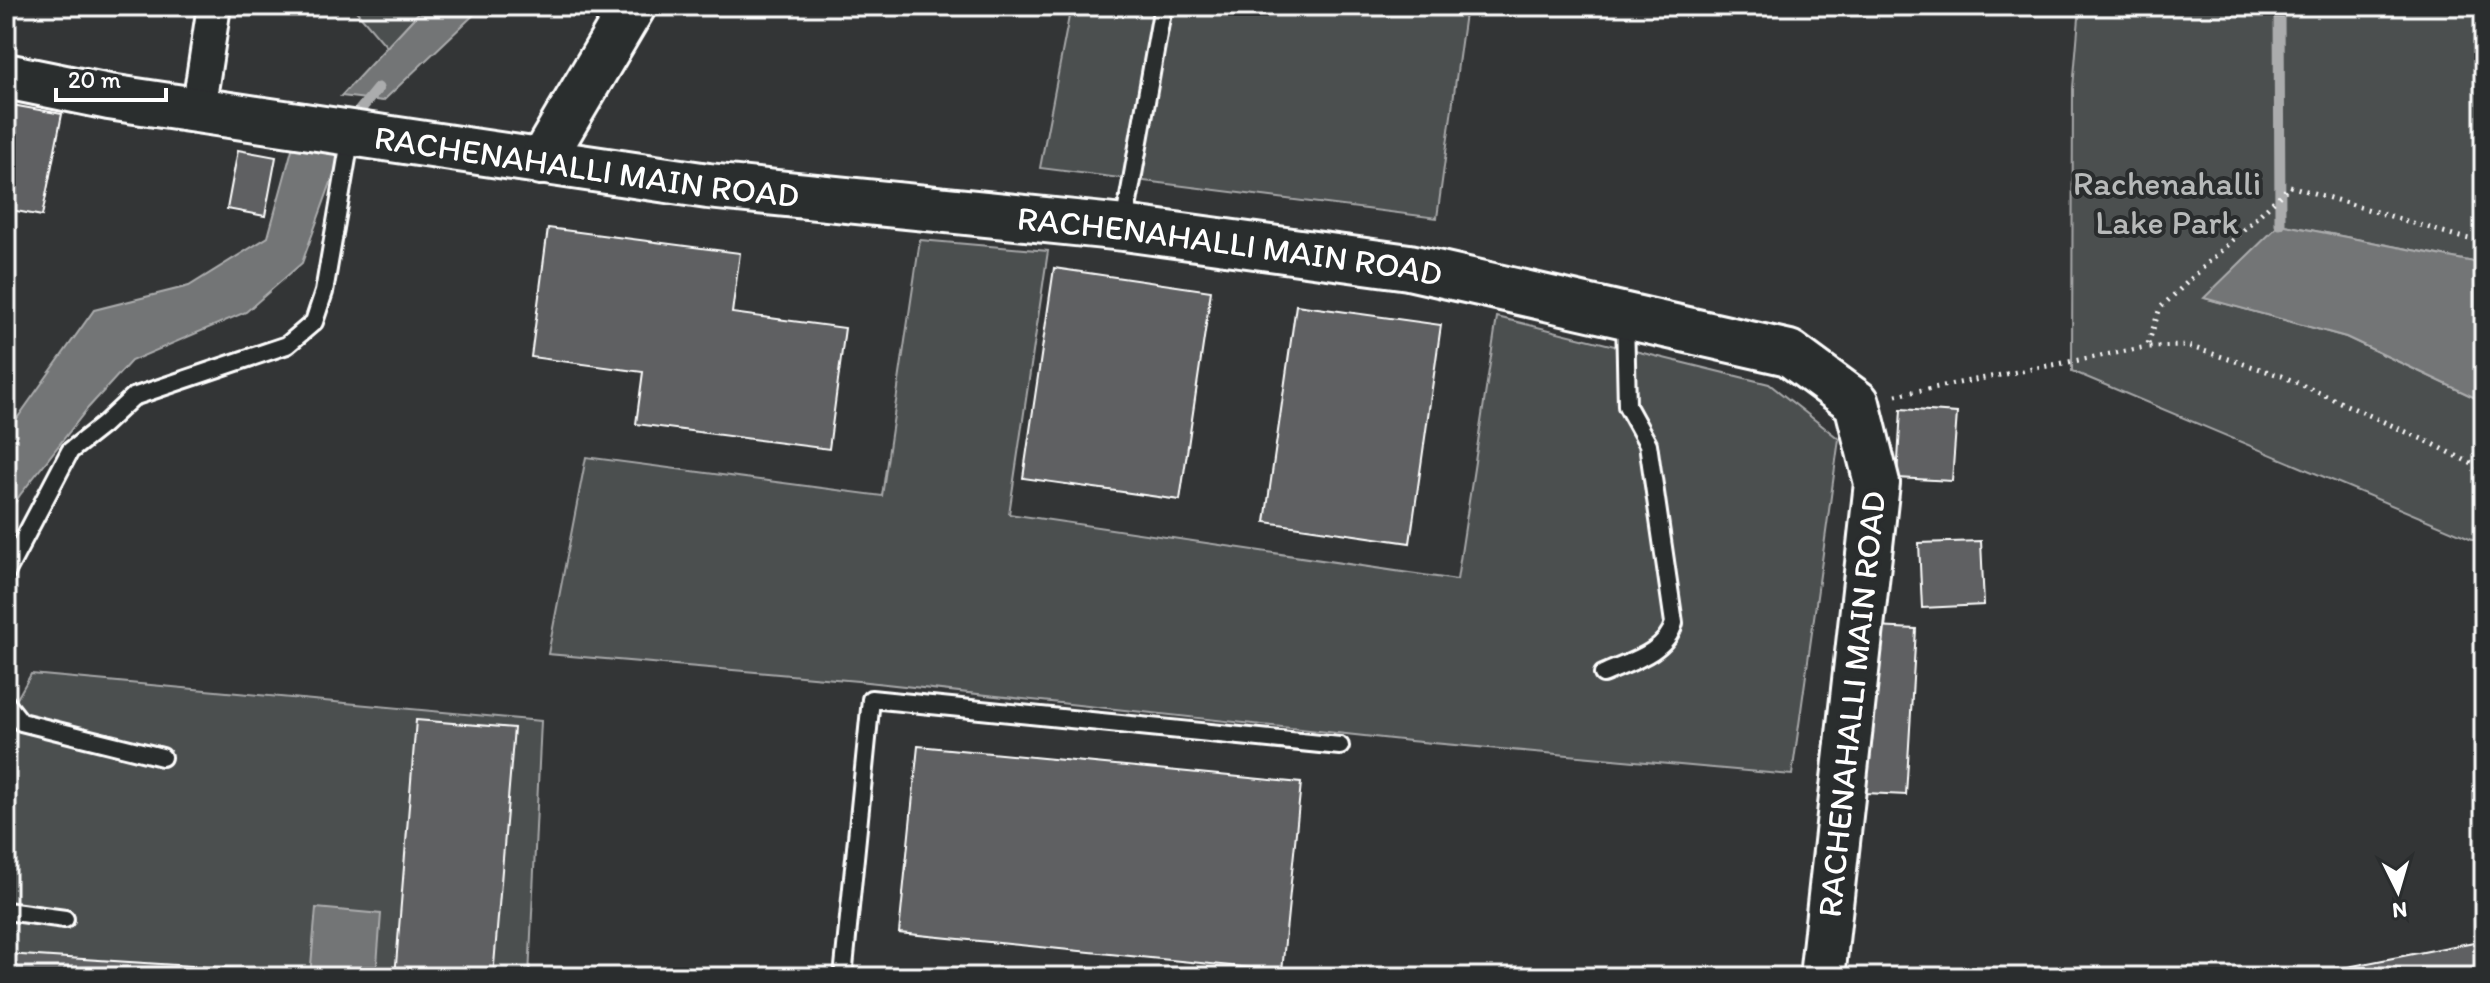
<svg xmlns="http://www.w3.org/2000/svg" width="2490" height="983" font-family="Itim,sans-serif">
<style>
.green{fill:#4c4f50;stroke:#a6a7a8;stroke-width:2}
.water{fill:#737576;stroke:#abacad;stroke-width:2}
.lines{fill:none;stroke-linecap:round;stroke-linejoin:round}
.stream{stroke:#abacad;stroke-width:11}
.building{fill:#5f6162;stroke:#fff;stroke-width:2}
.lane-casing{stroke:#fff;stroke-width:22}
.street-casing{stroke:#fff;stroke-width:38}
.secondary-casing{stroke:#fff;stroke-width:50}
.path{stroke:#fff;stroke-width:5;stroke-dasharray:2 6;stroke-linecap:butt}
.lane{stroke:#2a2d2e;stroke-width:16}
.street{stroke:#2a2d2e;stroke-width:32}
.secondary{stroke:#2a2d2e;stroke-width:44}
.labels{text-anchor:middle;stroke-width:8;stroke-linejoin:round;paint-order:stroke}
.street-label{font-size:34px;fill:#fff;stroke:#2a2d2e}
.park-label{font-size:34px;fill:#b7b9b9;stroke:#2a2d2e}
</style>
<rect width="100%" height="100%" fill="#333536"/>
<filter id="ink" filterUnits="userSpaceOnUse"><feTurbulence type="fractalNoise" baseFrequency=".0125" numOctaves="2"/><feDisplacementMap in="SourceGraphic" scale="16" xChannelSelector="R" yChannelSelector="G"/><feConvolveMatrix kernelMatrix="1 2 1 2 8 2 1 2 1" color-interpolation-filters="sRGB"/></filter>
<g filter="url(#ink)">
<g class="green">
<path d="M352,6H425L387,47Z"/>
<path d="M1071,6H1466L1437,218L1040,168Z"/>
<path d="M2080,6H2484V264L2280,224L2205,298L2346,337L2484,402V544L2072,371L2073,88Z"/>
<path d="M920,240L1048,251L1009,514L1457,580L1497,317L1769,384L1839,439L1792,775L1410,741L858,681L548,654L586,457L882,496Z"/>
<path d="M31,674L541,721L529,977H6V718Z"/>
</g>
<g class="water">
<path d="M425,6H483L383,101L341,96Z"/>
<path d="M294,142L343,149L302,263L246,312L131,361L88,408L20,495L6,517V434L94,310L189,286L268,237Z"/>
<path d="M2280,224L2484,264V402L2346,337L2204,298Z"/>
<path d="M316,908L381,914L376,977H310Z"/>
</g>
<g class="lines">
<g class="stream">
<path d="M2279,6L2280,224"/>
<path d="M351,121L378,88"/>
</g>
</g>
<g class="building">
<path d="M12,105L62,114L42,216L6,209V139Z"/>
<path d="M238,150L276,157L265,216L227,209Z"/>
<path d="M548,228L740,253L732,313L845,328L829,449L636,424L643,372L531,357Z"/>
<path d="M1054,268L1211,291L1180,500L1023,478Z"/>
<path d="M1296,305L1441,325L1410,543L1265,522Z"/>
<path d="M1901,409L1957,413L1952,481L1897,478Z"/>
<path d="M1981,541L1984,605L1922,608L1919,543Z"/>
<path d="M1875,627L1916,629L1906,795L1866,793Z"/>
<path d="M416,720L514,728L493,977H395Z"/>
<path d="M918,746L1301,783L1282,971L899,933Z"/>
<path d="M2484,940V977H2297Z"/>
<path d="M6,954L252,970L251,977H6Z"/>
</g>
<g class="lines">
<g class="lane-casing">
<g id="lane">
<path d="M1124,225L1163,6"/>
<path d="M6,573L70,451L103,425L133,397L287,345L314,322L324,292L351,135"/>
<path d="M1603,674C1629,662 1666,653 1674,623L1648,444L1627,406L1625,318"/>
<path d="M6,703L21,722L162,757"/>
<path d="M6,911L65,919"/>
<path d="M843,977L871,699L1340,746"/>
</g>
</g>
<g class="street-casing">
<path id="street" d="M198,111L214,6"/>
</g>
<g class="secondary-casing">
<g id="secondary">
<path id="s1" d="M6,76L109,97L708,186L1124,228L1409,267L1789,353L1857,403L1877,483L1822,977"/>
<path d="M541,162L633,6"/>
</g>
</g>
<g class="path">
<path d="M2484,242L2460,237L2290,186L2160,308L2147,347L2188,346L2282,376L2433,444L2484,470"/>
<path d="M1896,395L2147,347"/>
</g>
<use href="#lane" class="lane"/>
<use href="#street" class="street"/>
<use href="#secondary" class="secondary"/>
</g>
</g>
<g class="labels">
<g class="street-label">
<text dy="12" stroke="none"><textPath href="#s1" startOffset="588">RACHENAHALLI MAIN ROAD</textPath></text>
<text dy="12" stroke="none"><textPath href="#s1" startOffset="1236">RACHENAHALLI MAIN ROAD</textPath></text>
<text transform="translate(1851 704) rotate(-84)" y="12">RACHENAHALLI MAIN ROAD</text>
</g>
<g class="park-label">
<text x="2167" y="195">Rachenahalli<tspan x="2167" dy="39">Lake Park</tspan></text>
</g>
</g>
<rect width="2490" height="983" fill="none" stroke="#2a2d2e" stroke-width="32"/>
<rect x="16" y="16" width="2458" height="951" fill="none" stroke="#fff" stroke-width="3" filter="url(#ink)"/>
<g transform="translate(2398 891) rotate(175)" stroke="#2a2d2e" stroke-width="6" paint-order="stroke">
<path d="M0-6L14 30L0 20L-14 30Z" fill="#ffffff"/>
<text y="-12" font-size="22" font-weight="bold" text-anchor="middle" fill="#ffffff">N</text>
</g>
<path d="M56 88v12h110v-12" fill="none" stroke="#ffffff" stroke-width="4"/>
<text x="68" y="88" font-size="24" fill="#ffffff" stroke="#2a2d2e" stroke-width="6" paint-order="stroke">20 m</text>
</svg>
